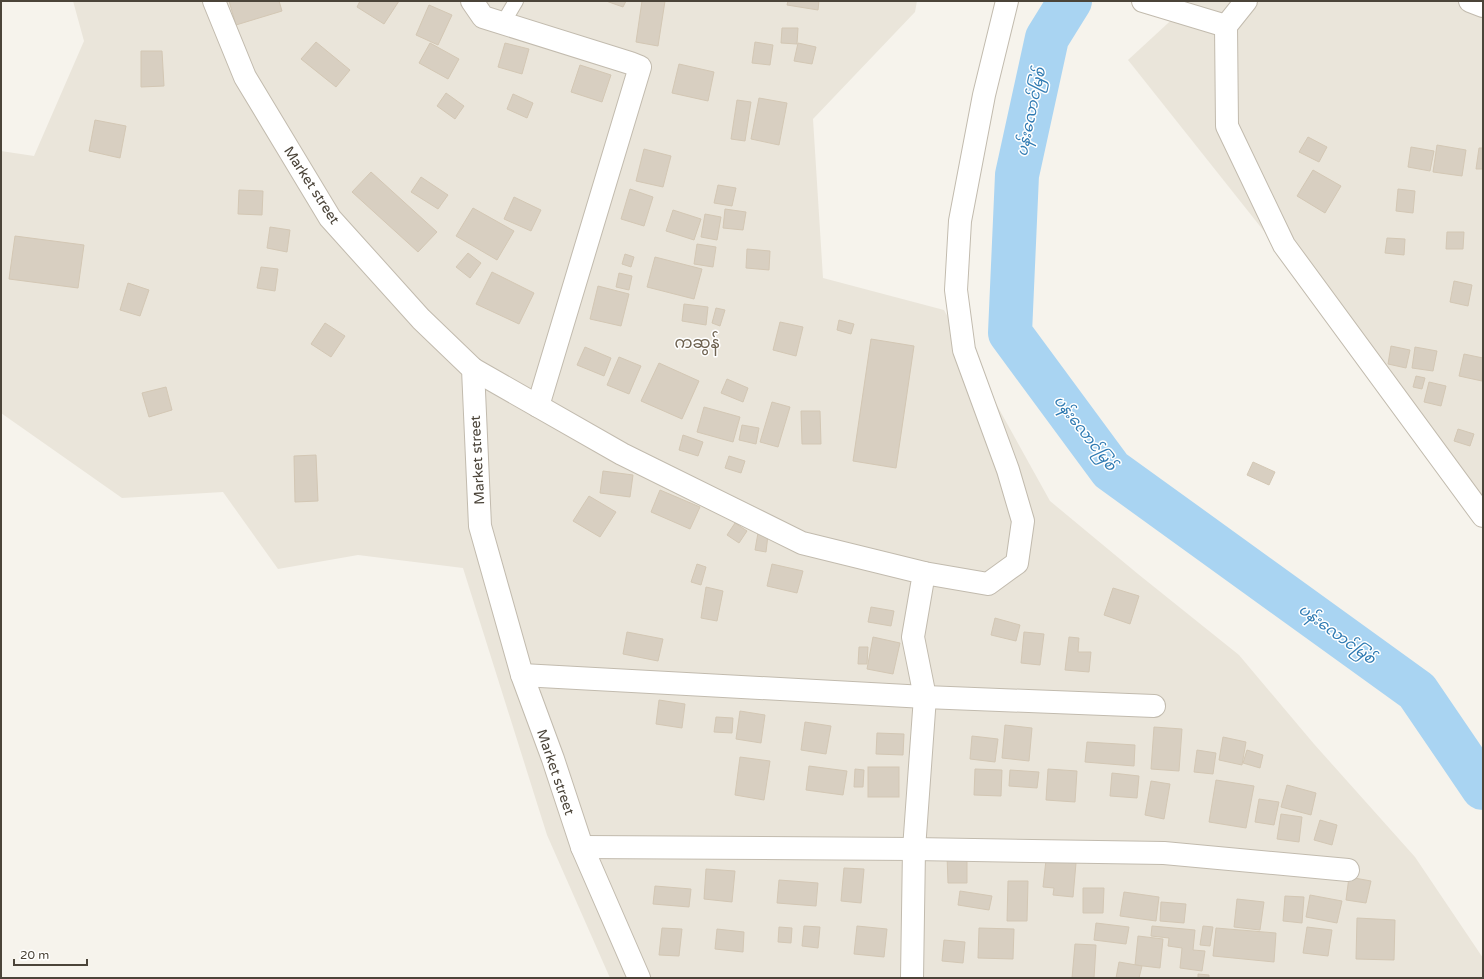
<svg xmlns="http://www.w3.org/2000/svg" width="1484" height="979" font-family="'Varela Round','Noto Sans Myanmar',sans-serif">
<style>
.residential{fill:#eae5da}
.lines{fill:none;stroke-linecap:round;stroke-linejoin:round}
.river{stroke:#a9d4f2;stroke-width:44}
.building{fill:#d8cfc1;stroke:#d3c7b4}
.lane-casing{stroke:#c2bbae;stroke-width:16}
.street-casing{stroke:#c2bbae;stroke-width:24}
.lane{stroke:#fff;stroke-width:14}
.street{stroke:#fff;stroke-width:22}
.labels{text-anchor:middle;stroke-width:3;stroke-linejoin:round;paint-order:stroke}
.street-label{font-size:14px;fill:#4b4439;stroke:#fff}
.water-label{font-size:15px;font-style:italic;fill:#2e7ab2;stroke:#fff}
.quarter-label{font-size:16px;fill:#6e6250;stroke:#fff}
</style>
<rect width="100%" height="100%" fill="#f6f3ec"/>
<g class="residential">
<path d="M73,1H917L915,12L813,119L823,278L944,310L1050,501L1138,574L1239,655L1314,744L1415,857L1483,958V978H610L547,835L463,568L358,555L278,569L223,492L122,498L1,413V151L34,156L84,41Z"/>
<path d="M1192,1H1483V507L1128,60Z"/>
</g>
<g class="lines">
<path class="river" d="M1070,1L1047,38L1017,175L1010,333L1111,470L1417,691L1483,788"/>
</g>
<g class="building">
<path d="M229,1H279L282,11L236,25Z"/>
<path d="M360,1H399L384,24L357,7Z"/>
<path d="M606,1H626L623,7Z"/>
<path d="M642,1H665L658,46L636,42Z"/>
<path d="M788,1H819L818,10L787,5Z"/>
<path d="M429,5L452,15L438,45L416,35Z"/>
<path d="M782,28H798L797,44L781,43Z"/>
<path d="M316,42L350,70L336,87L301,59Z"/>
<path d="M755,42L773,45L770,65L752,63Z"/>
<path d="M430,43L459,59L448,79L419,63Z"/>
<path d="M505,43L529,49L522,74L498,67Z"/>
<path d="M798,43L816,47L812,64L794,61Z"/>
<path d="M141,51H162L164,86L141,87Z"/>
<path d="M679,64L714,72L708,101L672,93Z"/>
<path d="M580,65L611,75L602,102L571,92Z"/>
<path d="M446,93L464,106L455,119L437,106Z"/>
<path d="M513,94L533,103L527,118L507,109Z"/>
<path d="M759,98L787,103L779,145L751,139Z"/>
<path d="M737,100L751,102L745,141L731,139Z"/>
<path d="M95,120L126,126L120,158L89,151Z"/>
<path d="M1308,137L1327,147L1319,162L1299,152Z"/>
<path d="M1437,145L1466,150L1462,176L1433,172Z"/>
<path d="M1411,147L1434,151L1430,171L1408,167Z"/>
<path d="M1479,148H1483V169H1476Z"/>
<path d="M644,149L671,156L663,187L636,181Z"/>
<path d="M1313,170L1341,186L1325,213L1297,196Z"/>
<path d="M371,172L437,232L418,252L352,192Z"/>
<path d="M421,177L448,195L438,209L411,192Z"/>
<path d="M718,185L736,188L732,206L714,203Z"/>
<path d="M630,189L653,197L644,226L621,219Z"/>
<path d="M1398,189L1415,191L1413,213L1396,211Z"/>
<path d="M239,190L263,191L262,215L238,214Z"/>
<path d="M514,197L541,210L531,231L504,219Z"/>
<path d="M473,208L514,231L497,260L456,236Z"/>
<path d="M725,209L746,212L743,230L723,228Z"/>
<path d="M673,210L701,219L694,240L666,231Z"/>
<path d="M705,214L721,217L717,240L701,237Z"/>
<path d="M270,227L290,230L287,252L267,248Z"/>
<path d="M1447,232H1464L1463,249H1446Z"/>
<path d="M15,236L84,245L78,288L9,279Z"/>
<path d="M1387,238L1405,239L1404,255L1385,253Z"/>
<path d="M697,244L716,247L713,267L694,264Z"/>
<path d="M747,249L770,251L769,270L746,268Z"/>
<path d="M468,253L481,263L470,278L456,267Z"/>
<path d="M625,254L634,257L631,267L622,264Z"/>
<path d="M655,257L702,269L694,299L647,287Z"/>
<path d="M261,267L278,269L275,291L257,288Z"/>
<path d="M492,272L534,293L519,324L476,304Z"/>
<path d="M619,273L632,276L629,290L616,287Z"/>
<path d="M1454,281L1472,285L1468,306L1450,302Z"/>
<path d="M128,283L149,290L140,316L120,310Z"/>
<path d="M598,286L629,294L621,326L590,319Z"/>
<path d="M684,304L708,307L706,325L682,321Z"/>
<path d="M716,308L725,310L720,326L712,323Z"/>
<path d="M839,320L854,324L851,334L837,330Z"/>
<path d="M780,322L803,327L796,356L773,350Z"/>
<path d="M325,323L345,336L331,357L311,344Z"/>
<path d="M871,339L914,346L896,468L853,461Z"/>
<path d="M1391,346L1410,350L1406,368L1388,364Z"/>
<path d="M585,347L611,358L604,376L577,365Z"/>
<path d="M1415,347L1437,351L1433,371L1412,368Z"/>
<path d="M1464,354L1483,358L1482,381L1459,376Z"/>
<path d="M619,357L641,366L629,394L607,385Z"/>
<path d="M659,363L699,381L682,419L641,401Z"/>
<path d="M1416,376L1425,378L1422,389L1413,387Z"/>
<path d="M727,379L748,388L743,402L721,393Z"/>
<path d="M1429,382L1446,386L1441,406L1424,402Z"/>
<path d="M166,387L172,410L149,417L142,393Z"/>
<path d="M772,402L790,407L778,447L760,442Z"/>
<path d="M704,407L740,417L733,442L697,432Z"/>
<path d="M801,411H820L821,444H802Z"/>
<path d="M742,425L759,428L756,444L739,440Z"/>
<path d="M1458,429L1474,434L1470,446L1454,441Z"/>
<path d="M683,435L703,442L698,456L679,450Z"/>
<path d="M316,455L318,501L295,502L294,456Z"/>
<path d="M729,456L745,461L741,473L725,468Z"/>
<path d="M1253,462L1275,472L1269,485L1247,475Z"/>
<path d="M603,471L633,475L630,497L600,493Z"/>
<path d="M660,490L700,507L690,529L651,512Z"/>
<path d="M589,496L616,512L600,537L573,521Z"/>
<path d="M735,523L747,531L739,543L727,535Z"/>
<path d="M758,533L768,535L766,552L755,550Z"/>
<path d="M697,564L706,567L701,585L691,582Z"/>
<path d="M772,564L803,571L797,593L767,586Z"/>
<path d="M706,587L723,591L717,621L701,618Z"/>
<path d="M1113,588L1139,596L1130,624L1104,615Z"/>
<path d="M871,607L894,611L891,626L868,622Z"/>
<path d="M995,618L1020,625L1016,641L991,635Z"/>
<path d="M627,632L663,639L658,661L623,654Z"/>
<path d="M1024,632L1044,634L1040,665L1021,663Z"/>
<path d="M873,637L900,643L893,674L867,669Z"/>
<path d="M1069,637L1079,638L1078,652H1091L1089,672L1065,670Z"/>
<path d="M859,647H868L867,664H858Z"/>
<path d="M659,700L685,704L682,728L656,724Z"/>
<path d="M740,711L765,715L761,743L736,739Z"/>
<path d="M716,717L733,718L732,733L714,732Z"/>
<path d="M805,722L831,726L826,754L801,750Z"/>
<path d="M1005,725L1032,728L1029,761L1002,758Z"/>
<path d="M1154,727L1182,729L1179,771L1151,769Z"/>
<path d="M877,733L904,734L903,755L876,754Z"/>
<path d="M972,736L998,739L995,762L970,759Z"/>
<path d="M1223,737L1246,742L1242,765L1219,760Z"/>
<path d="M1087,742L1135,745L1134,766L1085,762Z"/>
<path d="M1197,750L1216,753L1213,774L1194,772Z"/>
<path d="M1247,750L1263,755L1260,768L1243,763Z"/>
<path d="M740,757L770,761L764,800L735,795Z"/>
<path d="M809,766L847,771L843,795L806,790Z"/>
<rect x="868" y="767" width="31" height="30"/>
<path d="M855,769L864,770L863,787H854Z"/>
<path d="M975,769L1002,770L1001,796L974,795Z"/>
<path d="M1048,769L1077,771L1075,802L1046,800Z"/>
<path d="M1010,770L1039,772L1037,788L1009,786Z"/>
<path d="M1112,773L1139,776L1137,798L1110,796Z"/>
<path d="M1216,780L1254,786L1246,828L1209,822Z"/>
<path d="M1151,781L1170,784L1164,819L1145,815Z"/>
<path d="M1287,785L1316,793L1311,815L1281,807Z"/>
<path d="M1259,799L1279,802L1274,825L1255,822Z"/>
<path d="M1281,814L1302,817L1299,842L1277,839Z"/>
<path d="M1320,820L1337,825L1332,845L1314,840Z"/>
<path d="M947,855H967V883H948Z"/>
<path d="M1046,860L1076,863L1073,897L1053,895L1054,888L1043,887Z"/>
<path d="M844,868L864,869L861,903L841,901Z"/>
<path d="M706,869L735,871L732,902L704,899Z"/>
<path d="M1349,877L1371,881L1366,903L1346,900Z"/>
<path d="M779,880L818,883L816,906L777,903Z"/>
<path d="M1008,881H1028L1027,921H1007Z"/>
<path d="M655,886L691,889L689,907L653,904Z"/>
<path d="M1083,888H1104L1103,913H1083Z"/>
<path d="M960,891L992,896L989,910L958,905Z"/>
<path d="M1124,892L1159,897L1156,921L1120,916Z"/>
<path d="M1310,895L1342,901L1337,923L1306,917Z"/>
<path d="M1285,896L1304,897L1302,923L1283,921Z"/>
<path d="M1237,899L1264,902L1260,930L1234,927Z"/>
<path d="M1161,902L1186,904L1184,923L1160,921Z"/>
<path d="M1357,918L1395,920L1394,960L1356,959Z"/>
<path d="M1096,923L1129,927L1126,944L1094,940Z"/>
<path d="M804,926L820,927L818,948L802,946Z"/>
<path d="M857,926L887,929L884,957L854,954Z"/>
<path d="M1152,926L1195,930L1193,950L1205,951L1202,971L1180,968L1182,948L1168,946L1169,938L1151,936Z"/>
<path d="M1203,926L1213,927L1210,946L1200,945Z"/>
<path d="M779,927L792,928L791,943L778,942Z"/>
<path d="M1307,927L1332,930L1328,956L1303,953Z"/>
<path d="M662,928L682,929L679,956L659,955Z"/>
<path d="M979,928L1014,929L1013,959L978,958Z"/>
<path d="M1216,928L1276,933L1274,962L1213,956Z"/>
<path d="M717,929L744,932L743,952L715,949Z"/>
<path d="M1138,936L1163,939L1160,968L1135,965Z"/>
<path d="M944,940L965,942L963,963L942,961Z"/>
<path d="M1075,944L1096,945L1094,978H1072Z"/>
<path d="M1119,962L1142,966L1139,978H1116Z"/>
<path d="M1198,974L1209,975V978H1198Z"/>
</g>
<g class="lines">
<g class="lane-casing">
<path id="lane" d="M503,23L516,1"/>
</g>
<g class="street-casing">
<g id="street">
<path d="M214,1L245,77L330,218L421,319L473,369L480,526L522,675L553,759L582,847L639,978"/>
<path d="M472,1L483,17L630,63L640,67L538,406"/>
<path d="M1143,1L1226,26"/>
<path d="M1246,1L1226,26L1227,126L1284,245L1483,516"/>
<path d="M1470,1L1483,6"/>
<path d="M473,369L622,454L802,543L924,573L913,637L925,697L914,849L912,978"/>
<path d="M924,573L988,584L1017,563L1023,521L1008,470L964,350L956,290L960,221L984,95L1007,1"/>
<path d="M522,675L925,697L1154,706"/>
<path d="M582,847L914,849L1164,853L1348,870"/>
</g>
</g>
<use href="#lane" class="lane"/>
<use href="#street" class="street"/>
</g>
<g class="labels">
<g class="street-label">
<text transform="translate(312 185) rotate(57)" y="5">Market street</text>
<text transform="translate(477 460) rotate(-93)" y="5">Market street</text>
<text transform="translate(556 772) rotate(71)" y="5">Market street</text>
</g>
<g class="water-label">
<text transform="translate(1031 112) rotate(-78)" y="5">ပန်းလောင်မြစ်</text>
<text transform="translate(1085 433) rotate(52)" y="5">ပန်းလောင်မြစ်</text>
<text transform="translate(1337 634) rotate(36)" y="5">ပန်းလောင်မြစ်</text>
</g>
<g class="quarter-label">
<text x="697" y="348">ကဆွန်</text>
</g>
</g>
<rect width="1484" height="979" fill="none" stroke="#4b4439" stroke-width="4"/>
<path d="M14 959v6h73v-6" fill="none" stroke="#4b4439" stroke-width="2"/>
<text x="20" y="959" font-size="12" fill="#4b4439" stroke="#ffffff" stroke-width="3" paint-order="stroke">20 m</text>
</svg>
